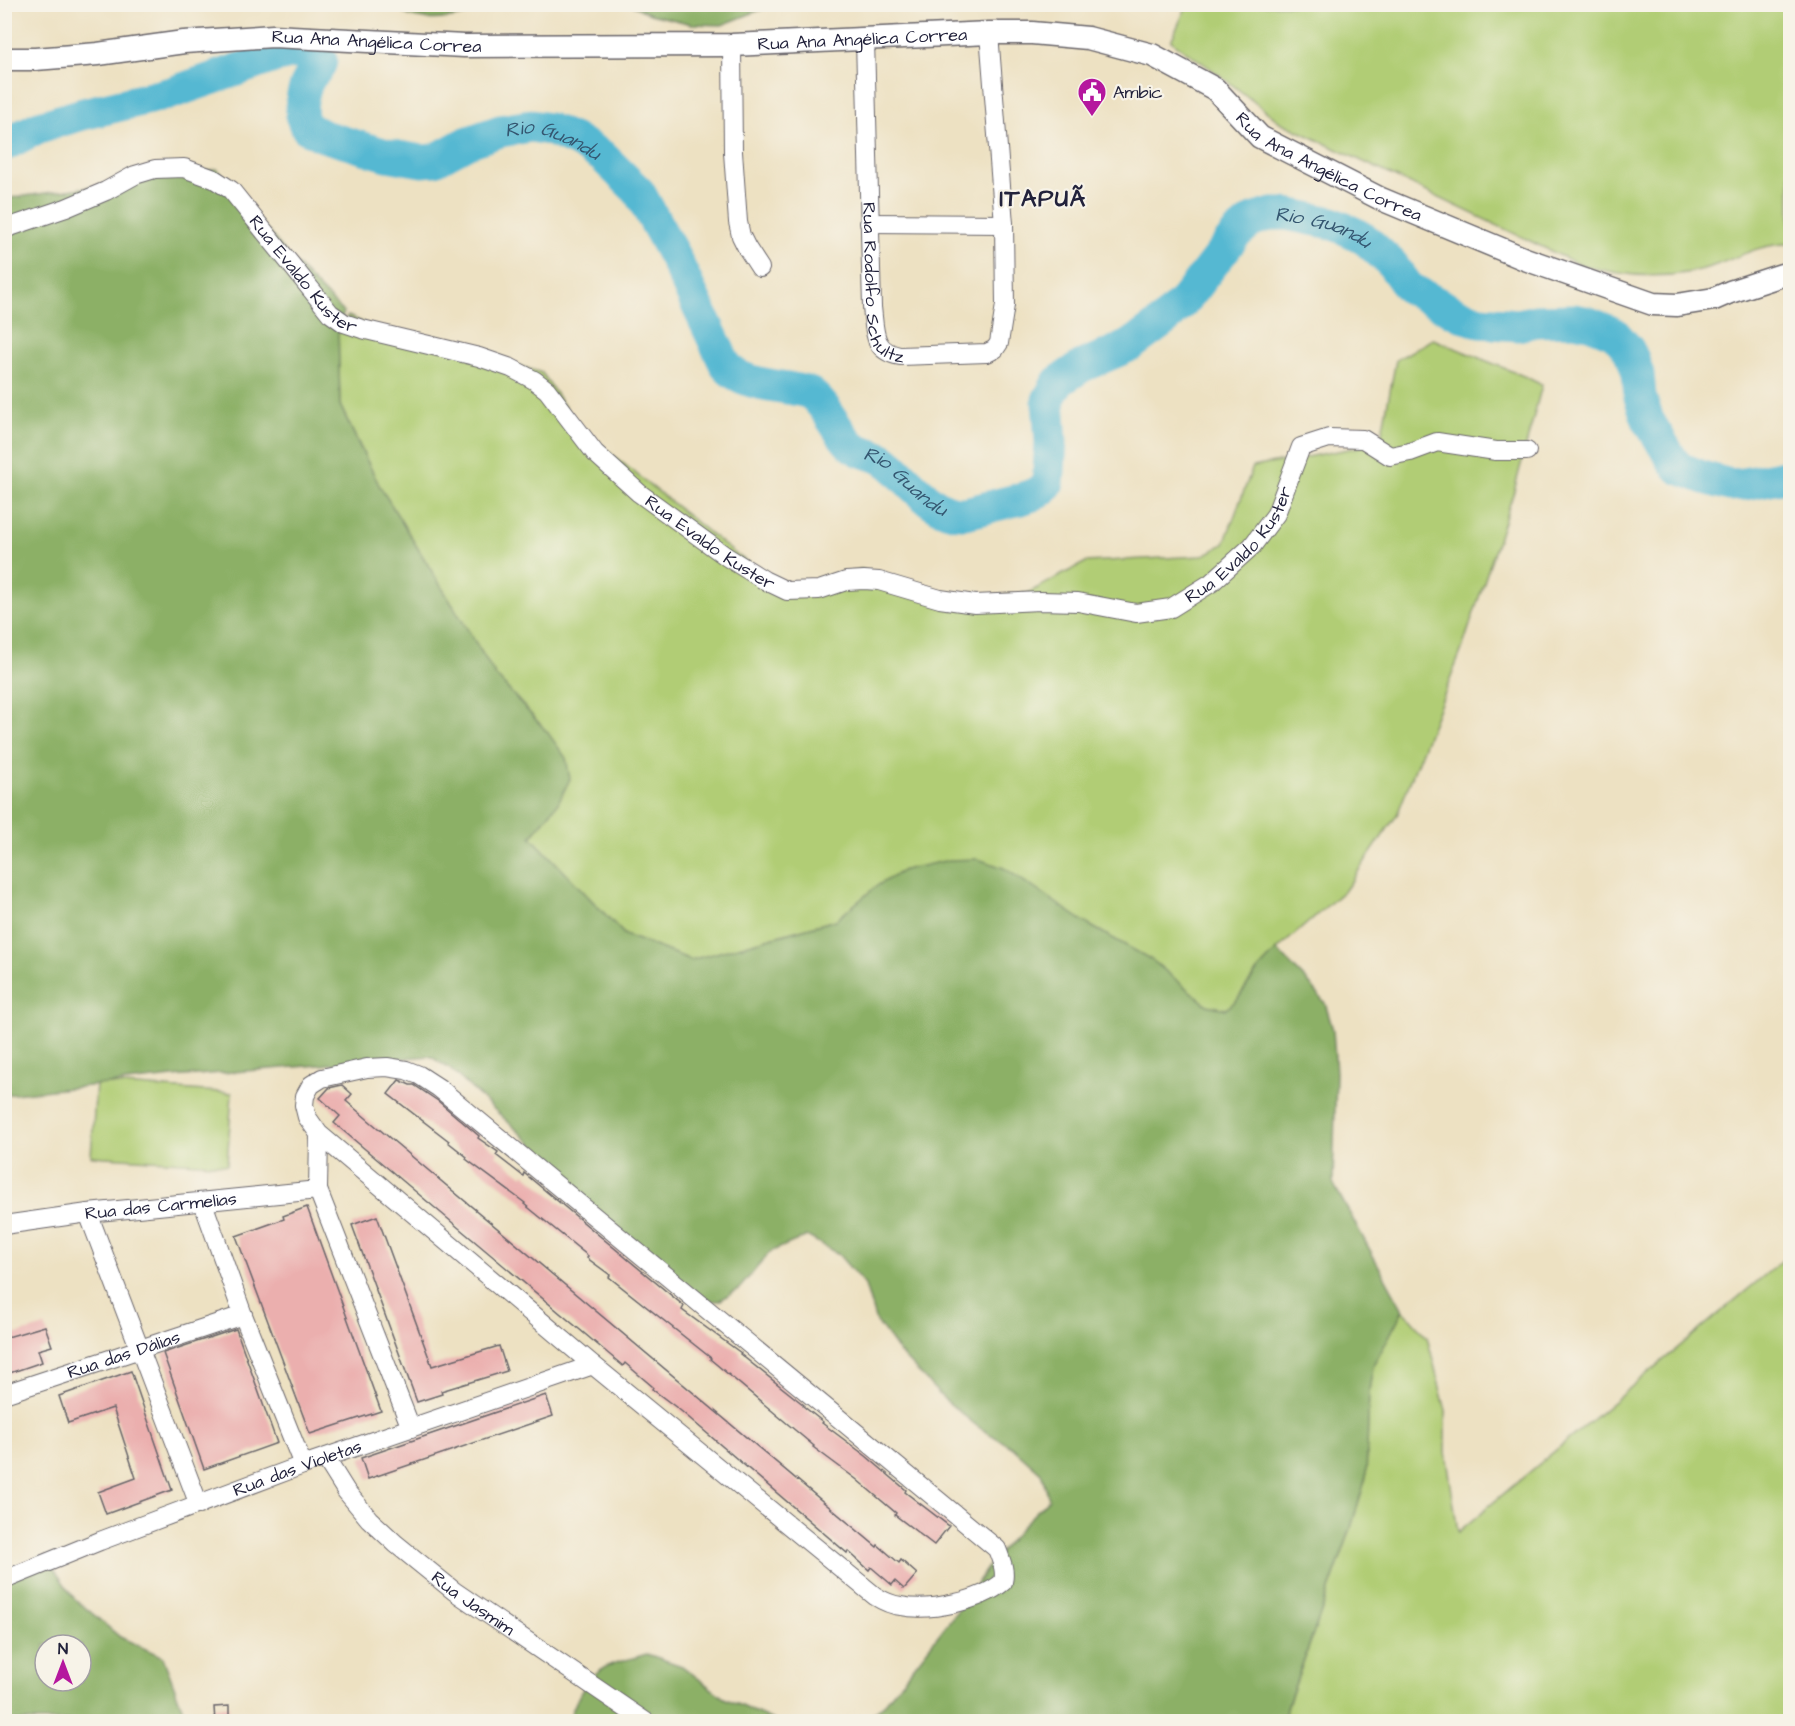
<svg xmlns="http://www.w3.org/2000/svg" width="1795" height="1726" font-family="'Architects Daughter',sans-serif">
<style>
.green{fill:#b1cd74;stroke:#6a7858;stroke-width:1.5}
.forest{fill:#8cb066;stroke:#576950;stroke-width:1.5;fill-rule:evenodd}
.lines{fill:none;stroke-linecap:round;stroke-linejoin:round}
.river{stroke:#54b8d2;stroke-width:33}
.building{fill:#ebafae}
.minor-casing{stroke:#69656a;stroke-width:20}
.tertiary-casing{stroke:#69656a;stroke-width:25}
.minor{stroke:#fff;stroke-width:18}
.tertiary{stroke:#fff;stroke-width:22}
.labels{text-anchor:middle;stroke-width:4.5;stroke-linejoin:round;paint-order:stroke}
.street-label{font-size:18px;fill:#22223b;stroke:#f7f3e8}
.poi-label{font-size:18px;fill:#22223b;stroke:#f7f3e8;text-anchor:start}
.water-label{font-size:20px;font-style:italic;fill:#345670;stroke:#f7f3e8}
.district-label{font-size:24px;font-weight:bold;letter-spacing:1.5px;fill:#22223b;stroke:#f7f3e8}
</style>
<rect width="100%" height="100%" fill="#f7f3e8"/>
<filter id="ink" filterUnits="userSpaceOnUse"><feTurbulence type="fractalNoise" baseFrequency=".0167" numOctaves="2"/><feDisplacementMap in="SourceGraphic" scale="12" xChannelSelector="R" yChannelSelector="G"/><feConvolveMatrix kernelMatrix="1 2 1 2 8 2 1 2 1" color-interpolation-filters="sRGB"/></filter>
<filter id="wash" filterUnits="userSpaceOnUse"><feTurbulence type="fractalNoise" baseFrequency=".008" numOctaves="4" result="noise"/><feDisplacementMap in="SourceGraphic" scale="24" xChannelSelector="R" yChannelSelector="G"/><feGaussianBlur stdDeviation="1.35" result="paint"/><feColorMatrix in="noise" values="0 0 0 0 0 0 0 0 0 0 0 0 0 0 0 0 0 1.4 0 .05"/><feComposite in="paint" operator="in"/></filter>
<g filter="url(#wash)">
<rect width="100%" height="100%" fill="#ede1c2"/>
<g class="green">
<path d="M1187,5H1790V244C1763,243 1741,256 1716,265C1670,282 1621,277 1576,263L1280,122L1217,73L1171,41Z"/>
<path d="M348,316L373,327L430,339L542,373L578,427L733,552L780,584L813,585L861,569L885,580L948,599L1028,593L1086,562L1202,556L1224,544L1253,467L1380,443L1396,360L1433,339L1526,377L1542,385L1514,491L1462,649L1397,815L1346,889L1277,950L1257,971L1237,1000L1226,1009L1207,1005L1152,960L1089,925L878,885L836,920L691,960L625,935L531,837L558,803L548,733L496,676L379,485L340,405L338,329Z"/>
<path d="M96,1083L232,1093L227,1165L91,1156Z"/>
<path d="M1790,1254V1721L1282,1722L1350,1531L1366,1477L1369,1390L1373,1367L1403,1310L1427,1337L1446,1411V1452L1458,1532Z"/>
</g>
<g class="forest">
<path d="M394,5H495C470,15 437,25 410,16C404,14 399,8 394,5Z"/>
<path d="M632,5V4L773,5L722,25L692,24L650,14Z"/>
<path d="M217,169C258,218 296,269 344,312L338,329L340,405L358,443L379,485L496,676L548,733L566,758L570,779L558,803L531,837L625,935L691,960L836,920L878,885L904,870L949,860L978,859L1004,868L1089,925L1152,960L1207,1005L1226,1009L1237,1000L1257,971L1277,950L1310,984L1325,1003L1333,1030L1336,1073L1333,1183L1403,1310L1373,1367L1369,1390L1366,1477L1350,1531L1282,1721H860L868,1718L886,1702L961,1606L990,1564L1025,1523L1049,1499L1041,1473L1012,1447L978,1427L944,1399L899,1352L875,1319L865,1285L838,1254L807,1236L770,1252L739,1289L719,1301L700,1300L602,1216L542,1153L450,1069L430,1056L173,1077L5,1095L4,199Z"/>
<path d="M45,1556L74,1598L120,1637L163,1657L187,1721H5L4,1573ZM45,1645H81V1681H45Z"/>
<path d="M647,1654L682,1666L724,1698L775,1721L568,1722C576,1700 587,1673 610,1665C621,1660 635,1658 647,1654Z"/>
</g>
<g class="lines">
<path class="river" id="s1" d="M4,145L39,127L83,114L171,93L274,57L294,52L314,56L321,61C320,69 314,71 310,77C302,90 297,115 307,128L323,136L387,155L422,161L435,160L466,143L500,131L531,126L549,129L577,141L602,156L639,192L674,256L726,366C741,384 772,385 793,389C799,390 806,391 811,394C828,407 835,429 850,444C860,454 875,453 886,461C909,478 932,515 964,513C977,511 991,506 1004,503C1018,499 1039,497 1048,483L1051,443L1048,400L1058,382L1082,366L1131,345L1165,320L1185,300L1236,234L1253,220L1272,214H1286L1332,223L1354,233L1366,240L1392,264L1409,288L1458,314L1480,322L1518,325L1536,321L1574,320L1589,323L1614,333L1628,349L1633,359L1638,374L1640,397L1648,420L1673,461L1679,468L1705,478L1730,485L1744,484L1790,475"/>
</g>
<g id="blocks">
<g class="building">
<path d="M399,1080L410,1085H414L438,1101L479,1136L478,1138L498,1152L496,1155L523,1176L524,1173L684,1306L682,1310L741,1353L740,1354L804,1405L803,1406L823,1422L822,1423L866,1456L906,1490L905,1492L949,1526L934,1545L895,1515L896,1513L856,1479L813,1447L814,1446L710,1359L711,1358L609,1277L610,1275L587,1258L588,1256L524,1204L525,1203L466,1159L467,1157L448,1142L449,1141L388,1094Z"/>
<path d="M342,1085L352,1094L346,1101L366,1118L877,1547L878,1545L899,1563L901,1560L917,1574L904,1589L895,1581L892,1585L871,1567L869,1570L848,1551L847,1553L681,1411L652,1389L653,1387L625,1363L623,1366L334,1123L340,1116L320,1098L329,1088Z"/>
<path d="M307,1207L381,1411L310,1434L236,1236L284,1219L283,1216Z"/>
<path d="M377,1216L432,1366L499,1346L507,1371L441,1391L442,1394L417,1402L352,1225Z"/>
<path d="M45,1326L52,1346L38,1350L42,1362L4,1375V1338Z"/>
<path d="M236,1329L277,1443L204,1469L163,1353Z"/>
<path d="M131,1371L172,1490L106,1514L98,1492L136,1478L113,1408L68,1423L59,1396Z"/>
<path d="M546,1395L553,1416L368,1479L361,1458Z"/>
<path d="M229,1706V1722H215L214,1707Z"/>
</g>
</g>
</g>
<g filter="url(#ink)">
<use href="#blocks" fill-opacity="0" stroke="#69656a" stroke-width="1.5"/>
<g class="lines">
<g class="minor-casing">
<g id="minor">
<path id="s2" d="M865,40L872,307C875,331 872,351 900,356L987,353L995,349L999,343L1005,305L1004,224L989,33"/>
<path d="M732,45L733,152L738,222L741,236L747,248L760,268"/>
<path d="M869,223L1004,224"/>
<path id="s3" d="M4,229L66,208L106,191L135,175L155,169L184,168L214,179L231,190L330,313L344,323L362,329L479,357L511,368L534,380L547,390L595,453L639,493L727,557L764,580L787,591L819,590L846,581L864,580L879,581L940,599L975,604L1040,601L1078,602L1136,613L1171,608L1211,583L1252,546L1276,514L1301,447L1329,438L1363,439L1390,456L1410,452L1437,442L1496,451H1527"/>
<path d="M319,1134L593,1365L875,1596C883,1601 891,1605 901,1606C929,1612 981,1601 1003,1582C1006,1570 1001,1560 997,1549L439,1088L419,1075L406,1070L387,1067L367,1068L322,1078L311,1085L305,1096L304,1105L307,1117L319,1134L318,1190L411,1428"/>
<path d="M203,1203L243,1315L303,1465"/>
<path d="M88,1213L199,1505"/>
<path id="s4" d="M4,1225L88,1213L318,1190"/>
<path id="s5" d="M4,1394L243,1315"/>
<path id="s6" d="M326,1459L346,1491L369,1519L396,1544L454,1591L646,1722"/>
<path id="s7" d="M4,1580L100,1541L303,1465L593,1365"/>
</g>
</g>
<g class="tertiary-casing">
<g id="tertiary">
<path id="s8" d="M4,59H35L98,54L184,42L273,36L464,46L732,45L989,33H1032L1088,38L1152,55L1215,89L1260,137L1381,199L1525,259L1653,304L1677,305L1714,299L1730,292L1782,275L1790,274"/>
</g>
</g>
<use href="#minor" class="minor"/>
<use href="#tertiary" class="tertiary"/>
</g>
</g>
<defs>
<g id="civic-pin" transform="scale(1.5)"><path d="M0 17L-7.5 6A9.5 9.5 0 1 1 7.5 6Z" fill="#b5179e" stroke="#f7f3e8"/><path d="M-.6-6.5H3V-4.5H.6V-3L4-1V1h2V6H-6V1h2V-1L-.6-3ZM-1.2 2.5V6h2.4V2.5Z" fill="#fff"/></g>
</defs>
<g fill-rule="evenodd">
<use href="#civic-pin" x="1092" y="92"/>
</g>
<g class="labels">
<g class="street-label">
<text dy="6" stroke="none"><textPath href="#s8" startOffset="860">Rua Ana Angélica Correa</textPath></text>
<text dy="6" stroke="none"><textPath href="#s8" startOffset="374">Rua Ana Angélica Correa</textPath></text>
<text dy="6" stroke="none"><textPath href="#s8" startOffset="1364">Rua Ana Angélica Correa</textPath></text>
<text dy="6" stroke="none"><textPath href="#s3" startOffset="356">Rua Evaldo Kuster</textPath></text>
<text dy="6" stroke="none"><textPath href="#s2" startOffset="248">Rua Rodolfo Schultz</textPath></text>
<text dy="6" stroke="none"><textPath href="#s3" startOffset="860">Rua Evaldo Kuster</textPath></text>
<text dy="6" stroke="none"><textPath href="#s3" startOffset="1436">Rua Evaldo Kuster</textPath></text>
<text dy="6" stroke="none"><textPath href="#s4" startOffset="158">Rua das Carmelias</textPath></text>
<text dy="6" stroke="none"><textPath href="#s5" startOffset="126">Rua das Dálias</textPath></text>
<text dy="6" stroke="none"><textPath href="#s7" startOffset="314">Rua das Violetas</textPath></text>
<text dy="6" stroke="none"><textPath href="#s6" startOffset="208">Rua Jasmim</textPath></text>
</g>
<g class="poi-label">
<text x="1113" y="98">Ambic</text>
</g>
<g class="water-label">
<text dy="7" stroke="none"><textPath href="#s1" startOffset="668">Rio Guandu</textPath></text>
<text dy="7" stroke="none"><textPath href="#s1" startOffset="1785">Rio Guandu</textPath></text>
<text dy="7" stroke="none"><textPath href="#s1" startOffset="1190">Rio Guandu</textPath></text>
</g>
<g class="district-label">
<text x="1043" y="206">ITAPUÃ</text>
</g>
</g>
<rect width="1795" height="1726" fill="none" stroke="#f7f3e8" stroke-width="24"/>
<g transform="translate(63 1663)"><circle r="28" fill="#f7f3e8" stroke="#a29fa3" stroke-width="1.5"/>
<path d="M0-4.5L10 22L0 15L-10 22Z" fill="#b5179e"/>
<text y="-9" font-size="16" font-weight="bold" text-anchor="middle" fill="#22223b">N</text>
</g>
</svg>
